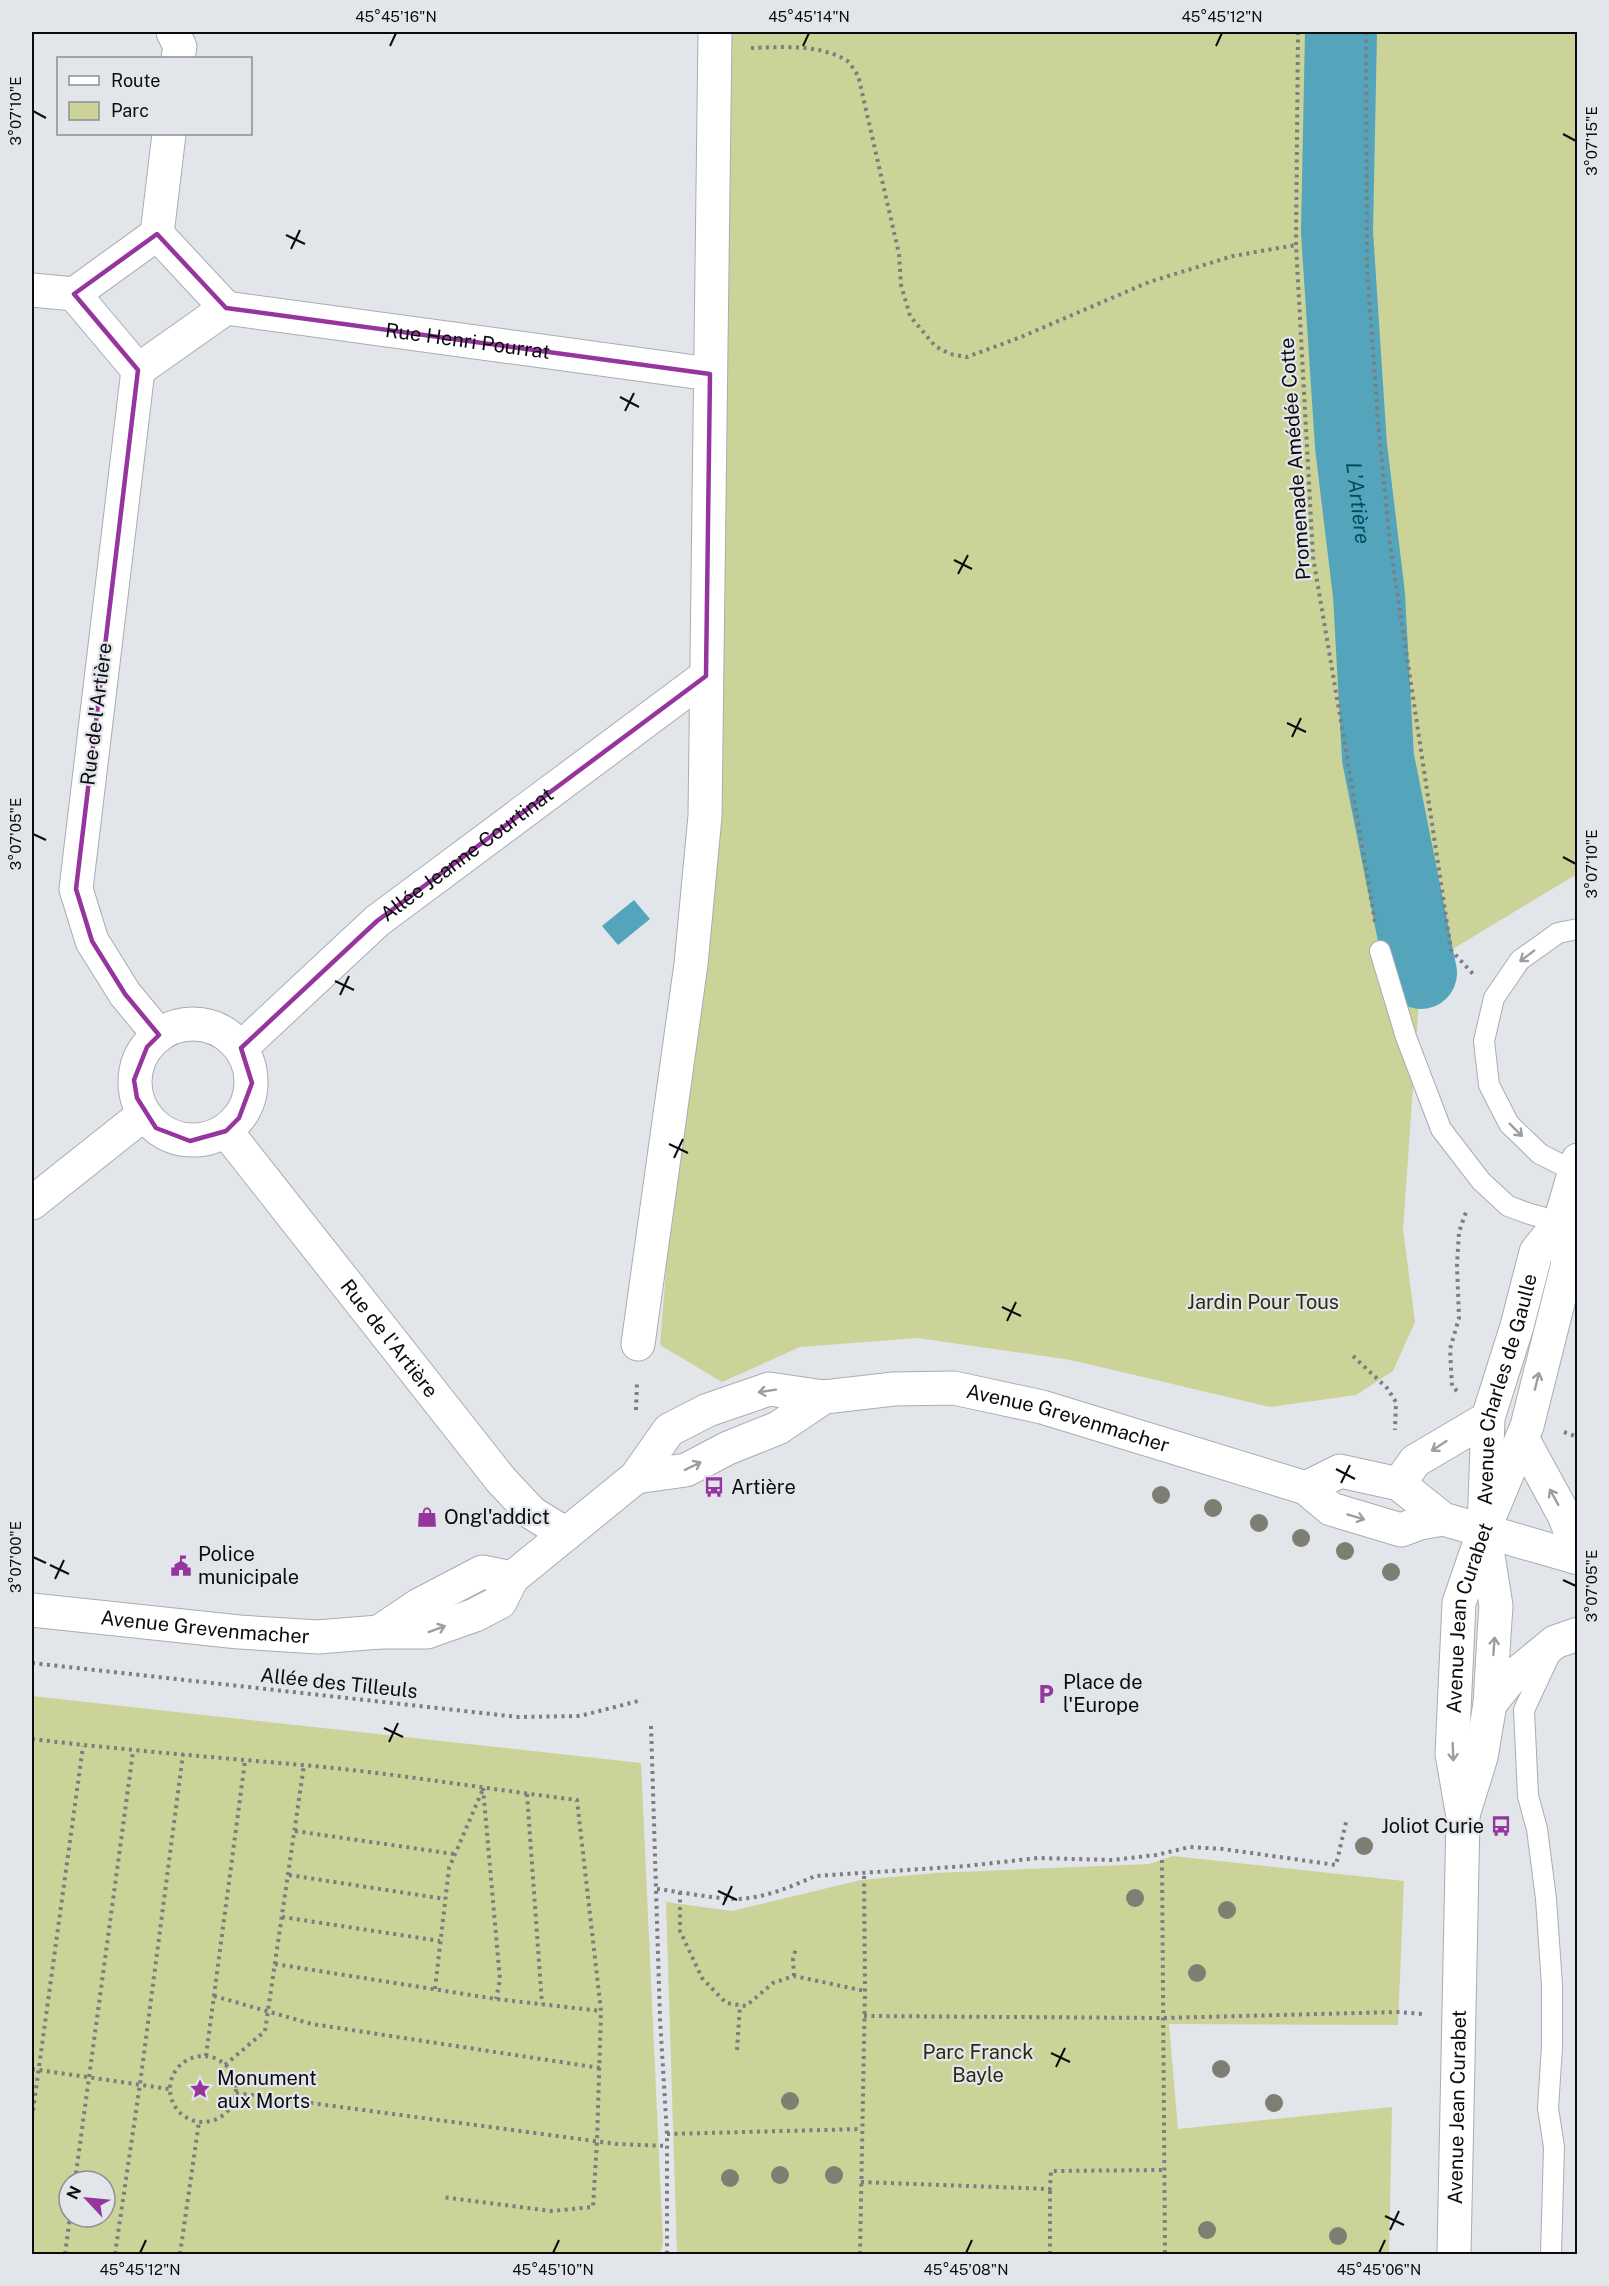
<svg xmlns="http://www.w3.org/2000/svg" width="1609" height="2286" font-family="'Public Sans',sans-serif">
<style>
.green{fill:#cbd398;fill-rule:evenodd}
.water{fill:#54a5bc}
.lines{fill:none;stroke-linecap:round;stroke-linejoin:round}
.river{stroke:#54a5bc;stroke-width:72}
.lane-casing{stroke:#aaacb1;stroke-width:22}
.street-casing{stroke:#aaacb1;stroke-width:35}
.secondary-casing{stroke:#aaacb1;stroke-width:35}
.path{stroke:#7b7d80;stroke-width:4;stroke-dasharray:3 4.5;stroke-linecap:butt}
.lane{stroke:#fff;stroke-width:20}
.street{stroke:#fff;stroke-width:33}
.secondary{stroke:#fff;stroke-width:33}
.tree{fill:#7c7f71}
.oneway{stroke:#9d9e9f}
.marked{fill:none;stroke:#95359d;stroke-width:4.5;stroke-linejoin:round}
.ticks{fill:none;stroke:#0b0c0e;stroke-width:2}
.labels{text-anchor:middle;stroke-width:4.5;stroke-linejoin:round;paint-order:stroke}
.street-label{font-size:20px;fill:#0b0c0e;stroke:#e2e5ea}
.park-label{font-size:20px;fill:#292b0e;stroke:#e2e5ea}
.poi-label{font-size:20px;fill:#0b0c0e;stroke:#e2e5ea;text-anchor:start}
.water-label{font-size:21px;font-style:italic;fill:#004b5c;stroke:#e2e5ea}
.neatline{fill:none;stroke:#0b0c0e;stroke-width:2}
.ticks-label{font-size:15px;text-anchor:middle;fill:#0b0c0e}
</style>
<rect width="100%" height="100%" fill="#e2e5ea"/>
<g class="green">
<path d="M715,32H1577V874L1451,950L1421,973L1403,1229L1415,1322L1393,1371L1356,1395L1270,1407L1071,1360L918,1338L800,1347L722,1382L660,1345L691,964Z"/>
<path d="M32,1696L641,1763L663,2243L660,2254H32ZM69,2181H105V2217H69Z"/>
<path d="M1173,1856L1404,1881L1398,2025L1169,2024L1178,2129L1392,2107L1389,2254H677L666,1902L732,1911L861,1880L935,1873L1149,1864Z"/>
</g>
<path class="water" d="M634,900L650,919L618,945L602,926Z"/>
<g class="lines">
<path class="river" id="s1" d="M1341,32L1337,232L1351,446L1369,595L1378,758L1421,973"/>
<g class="lane-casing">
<g id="lane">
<path d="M1578,929L1558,933L1520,960L1494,998L1484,1041L1489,1085L1509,1124L1540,1154L1578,1173"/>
<path d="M1380,951L1406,1037L1441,1129L1481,1181L1508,1206L1530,1214L1560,1222"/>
<path d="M1551,2254L1554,2147L1548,2108L1552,2047V1985L1546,1899L1537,1829L1528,1796L1524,1710L1552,1650"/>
</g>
</g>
<g class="street-casing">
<g id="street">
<path d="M173,32L180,47L178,58"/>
<path d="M157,234L226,308L138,370L74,294Z"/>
<path d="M157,234L169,134"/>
<path d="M32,290L74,294"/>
<path id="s2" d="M226,308L710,374"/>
<path d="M138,370L76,889L92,941L125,994L159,1035"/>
<circle cx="193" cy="1082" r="58"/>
<path id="s3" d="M241,1048L377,921L706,676"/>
<path id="s4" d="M226,1131L501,1480L532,1513L566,1534"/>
<path d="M32,1203L144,1114"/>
<path d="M638,1344L691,964L705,816L715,32"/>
</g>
</g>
<g class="secondary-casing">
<g id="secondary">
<path d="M1522,1438L1564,1515L1578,1551"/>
<path d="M636,1477L686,1470L728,1448L778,1428L824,1397"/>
<path d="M1399,1484L1415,1461L1488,1418"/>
<path d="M1306,1488L1340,1471L1399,1484L1443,1519L1578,1558"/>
<path id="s5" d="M32,1610L239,1632L318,1637L379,1632H427L475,1615L500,1602L512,1578L636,1477L669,1430L708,1410L769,1389L824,1397L894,1389L954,1388L1042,1407L1306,1488L1331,1509L1401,1530L1420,1523L1443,1519"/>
<path d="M379,1632L419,1605L482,1572L512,1578"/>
<path d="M1490,1704L1510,1679L1555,1642L1578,1634"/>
<path id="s6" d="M1464,1812L1481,1757L1490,1704L1494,1635L1496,1606L1484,1530L1488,1418L1517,1326L1536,1252L1560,1222L1578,1160"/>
<path id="s7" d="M1454,2254L1463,1817L1452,1754L1459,1603L1484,1530L1527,1426L1568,1263L1560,1222"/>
</g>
</g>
<g class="path">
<path d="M1298,32L1296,245L1313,557L1375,922"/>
<path d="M1366,32L1367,267L1378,421L1390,544L1451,950L1474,975"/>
<path d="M751,48C780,47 819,44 846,60C851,63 854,71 858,75L899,254L901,285L910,316L935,346L950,354L967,357L1021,337L1149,282L1233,256L1296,245"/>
<path d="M1353,1356L1387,1388L1396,1402L1395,1430"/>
<path d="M1457,1391L1452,1386L1450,1349L1459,1318L1457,1265L1459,1232L1467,1209"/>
<path d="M636,1410L637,1382"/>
<path d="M1564,1432L1578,1437"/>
<path d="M32,1663L518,1717L580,1716L642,1700"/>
<path d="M651,1726L660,2019L667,2134V2254"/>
<path d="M32,1739C122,1750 212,1757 302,1765C394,1773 486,1789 577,1800L601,2011L597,2141L593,2207L551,2211L442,2197"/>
<path d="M483,1788L500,1980L496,1999"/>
<path d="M527,1794L542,2004"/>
<path d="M295,1831L454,1854"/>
<path d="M1162,1860L1165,2254"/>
<path d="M289,1875L445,1899"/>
<path d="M657,1889C682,1892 709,1898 735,1899C762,1899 791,1887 815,1876L966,1866L1038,1858L1113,1860L1156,1855L1190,1847L1223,1849L1336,1865L1347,1818"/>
<path d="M680,1892V1931L702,1978L726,2003L746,2006L773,1983L794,1976L865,1991"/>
<path d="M282,1917L440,1941"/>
<path d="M275,1964L496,1999L601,2011"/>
<path d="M794,1976L793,1959L796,1948"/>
<path d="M435,1989L449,1868L483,1789"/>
<path d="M214,1996L312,2024L600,2068"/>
<path d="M864,2016L1161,2018L1398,2012L1422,2014"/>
<path d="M737,2050L740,2005"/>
<path d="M206,2056L245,1761"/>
<circle cx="203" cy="2089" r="33"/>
<path d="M225,2065L265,2031L304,1765"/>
<path d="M32,2069L169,2089"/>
<path d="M236,2093L617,2144L667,2146"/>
<path d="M32,2118L83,1746"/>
<path d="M667,2134L861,2129"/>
<path d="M75,2181L133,1752"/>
<path d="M861,2182L1050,2189L1051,2171L1164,2170"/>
<path d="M65,2254L70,2217"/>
<path d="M115,2254L140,2084L183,1754"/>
<path d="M180,2254L199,2122"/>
<path d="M860,2254L865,1991L864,1872"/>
<path d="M1050,2254V2189"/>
</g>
<use href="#lane" class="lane"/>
<use href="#street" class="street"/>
<use href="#secondary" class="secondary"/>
</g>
<g class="tree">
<circle cx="1161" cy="1495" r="9"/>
<circle cx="1213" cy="1508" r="9"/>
<circle cx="1259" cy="1523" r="9"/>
<circle cx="1301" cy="1538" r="9"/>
<circle cx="1345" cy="1551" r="9"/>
<circle cx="1391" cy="1572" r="9"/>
<circle cx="1364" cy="1846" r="9"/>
<circle cx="1135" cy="1898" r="9"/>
<circle cx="1227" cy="1910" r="9"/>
<circle cx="1197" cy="1973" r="9"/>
<circle cx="1221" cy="2069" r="9"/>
<circle cx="790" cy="2101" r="9"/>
<circle cx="1274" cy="2103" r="9"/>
<circle cx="780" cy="2175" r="9"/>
<circle cx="834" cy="2175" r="9"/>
<circle cx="730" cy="2178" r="9"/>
<circle cx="1207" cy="2230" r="9"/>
<circle cx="1338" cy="2236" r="9"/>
</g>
<defs><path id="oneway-shaft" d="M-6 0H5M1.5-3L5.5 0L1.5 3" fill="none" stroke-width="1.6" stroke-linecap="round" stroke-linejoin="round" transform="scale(1.5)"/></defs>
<g class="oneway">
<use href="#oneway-shaft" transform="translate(1527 956) rotate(143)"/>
<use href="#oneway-shaft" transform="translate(1516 1130) rotate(45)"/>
<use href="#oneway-shaft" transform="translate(1537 1381) rotate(-76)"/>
<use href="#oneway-shaft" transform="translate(767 1391) rotate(171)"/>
<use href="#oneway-shaft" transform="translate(1439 1446) rotate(147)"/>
<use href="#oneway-shaft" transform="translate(693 1466) rotate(-26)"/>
<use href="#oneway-shaft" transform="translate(1554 1497) rotate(-119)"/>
<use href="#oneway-shaft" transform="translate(1356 1517) rotate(17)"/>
<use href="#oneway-shaft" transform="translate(437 1629) rotate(-20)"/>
<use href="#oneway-shaft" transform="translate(1494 1646) rotate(-86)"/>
<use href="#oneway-shaft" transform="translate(1453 1752) rotate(88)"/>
</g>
<path class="marked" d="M157,234L226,308L710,374L706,676L377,921L241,1048L252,1083L239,1118L226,1131L190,1141L156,1128L137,1098L134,1080L147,1047L159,1035L125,994L92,941L76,889L138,370L74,294Z"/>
<path class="ticks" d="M390,46L396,33M803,46L809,33M1216,46L1222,33M33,111L46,118M1563,134L1576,141M286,235L305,244M291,249L300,230M620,397L639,407M625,411L634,393M954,560L972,569M958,574L968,555M1287,723L1306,732M1292,737L1301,718M33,834L46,840M1563,857L1576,864M335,981L354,990M340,995L349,976M669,1144L688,1153M674,1158L683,1139M1002,1307L1021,1316M1007,1321L1016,1302M1336,1469L1355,1479M1341,1483L1350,1465M33,1557L46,1563M50,1565L69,1574M55,1579L64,1560M1563,1580L1576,1586M384,1728L403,1737M389,1742L398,1723M718,1891L737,1900M723,1905L732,1886M1051,2053L1070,2062M1056,2067L1065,2048M1385,2216L1404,2225M1390,2230L1399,2211M140,2253L146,2240M553,2253L559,2240M966,2253L972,2240M1379,2253L1385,2240"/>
<defs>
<g id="bus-bare" transform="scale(1.62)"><path d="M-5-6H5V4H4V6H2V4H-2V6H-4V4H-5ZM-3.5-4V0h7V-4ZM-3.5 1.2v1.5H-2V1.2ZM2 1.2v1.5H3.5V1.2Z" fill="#95359d" stroke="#e2e5ea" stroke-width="2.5" paint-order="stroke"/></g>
<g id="shop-bare" transform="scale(1.62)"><path d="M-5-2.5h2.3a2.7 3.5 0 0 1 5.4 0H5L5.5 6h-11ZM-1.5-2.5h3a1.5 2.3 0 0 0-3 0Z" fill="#95359d" stroke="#e2e5ea" stroke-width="2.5" paint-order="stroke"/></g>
<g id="civic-bare" transform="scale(1.62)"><path d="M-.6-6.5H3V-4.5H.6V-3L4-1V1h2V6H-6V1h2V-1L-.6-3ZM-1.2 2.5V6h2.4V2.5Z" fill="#95359d" stroke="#e2e5ea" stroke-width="2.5" paint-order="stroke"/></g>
<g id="parking-bare" transform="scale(1.62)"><path d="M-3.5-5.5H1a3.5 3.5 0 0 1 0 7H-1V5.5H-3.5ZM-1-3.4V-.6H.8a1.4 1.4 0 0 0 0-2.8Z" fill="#95359d" stroke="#e2e5ea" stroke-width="2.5" paint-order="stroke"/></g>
<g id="sight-bare" transform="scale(1.62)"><path d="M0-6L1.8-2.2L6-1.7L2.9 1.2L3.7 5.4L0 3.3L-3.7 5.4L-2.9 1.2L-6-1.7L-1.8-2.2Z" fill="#95359d" stroke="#e2e5ea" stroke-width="2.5" paint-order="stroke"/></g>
</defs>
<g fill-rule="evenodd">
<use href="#bus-bare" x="714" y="1487"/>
<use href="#shop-bare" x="427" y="1517"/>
<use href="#civic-bare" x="181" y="1566"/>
<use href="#parking-bare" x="1046" y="1694"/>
<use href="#bus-bare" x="1501" y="1826"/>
<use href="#sight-bare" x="200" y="2089"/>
</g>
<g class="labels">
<g class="street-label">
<text dy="7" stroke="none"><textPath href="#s2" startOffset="244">Rue Henri Pourrat</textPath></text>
<text transform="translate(1295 459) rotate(-94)" y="7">Promenade Amédée Cotte</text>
<text transform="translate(96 714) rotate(-83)" y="7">Rue de l'Artière</text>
<text dy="7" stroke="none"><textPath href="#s3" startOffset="298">Allée Jeanne Courtinat</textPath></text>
<text dy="7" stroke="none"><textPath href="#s4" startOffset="264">Rue de l'Artière</textPath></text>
<text dy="7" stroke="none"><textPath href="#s6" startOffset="430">Avenue Charles de Gaulle</textPath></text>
<text dy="7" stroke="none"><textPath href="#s5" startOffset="1132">Avenue Grevenmacher</textPath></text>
<text dy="7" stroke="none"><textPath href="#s5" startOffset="174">Avenue Grevenmacher</textPath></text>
<text dy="7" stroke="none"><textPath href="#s7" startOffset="639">Avenue Jean Curabet</textPath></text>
<text transform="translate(339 1683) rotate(6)" y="7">Allée des Tilleuls</text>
<text dy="7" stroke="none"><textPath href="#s7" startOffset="147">Avenue Jean Curabet</textPath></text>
</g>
<g class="park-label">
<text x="1263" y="1309">Jardin Pour Tous</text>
<text x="978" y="2059">Parc Franck<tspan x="978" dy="23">Bayle</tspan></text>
</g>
<g class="poi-label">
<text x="731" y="1494">Artière</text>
<text x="444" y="1524">Ongl'addict</text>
<text x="198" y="1561">Police<tspan x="198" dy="23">municipale</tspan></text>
<text x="1063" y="1689">Place de<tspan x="1063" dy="23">l'Europe</tspan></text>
<text x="1484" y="1833" text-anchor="end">Joliot Curie</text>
<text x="217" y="2085">Monument<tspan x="217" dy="23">aux Morts</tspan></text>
</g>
<g class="water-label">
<text dy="7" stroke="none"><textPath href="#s1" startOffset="472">L'Artière</textPath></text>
</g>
</g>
<rect width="1609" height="2286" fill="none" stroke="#e2e5ea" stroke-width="66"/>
<rect x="57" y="57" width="195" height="78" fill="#e2e5ea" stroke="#8c8e92" stroke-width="1.5"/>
<rect x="69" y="76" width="30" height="9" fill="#ffffff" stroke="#8c8e92" stroke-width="1.5"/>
<text x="111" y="87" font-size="18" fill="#0b0c0e">Route</text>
<rect x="69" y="102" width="30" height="18" fill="#cbd398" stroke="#8c8e92" stroke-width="1.5"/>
<text x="111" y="117" font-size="18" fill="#0b0c0e">Parc</text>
<g transform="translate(87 2199) rotate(296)"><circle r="28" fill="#e2e5ea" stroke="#8c8e92" stroke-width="1.5"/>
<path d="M0-4.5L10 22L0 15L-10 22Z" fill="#95359d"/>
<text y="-9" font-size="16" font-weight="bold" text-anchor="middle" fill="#0b0c0e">N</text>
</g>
<rect x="33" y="33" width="1543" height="2220" class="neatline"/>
<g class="ticks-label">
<text x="396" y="22">45°45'16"N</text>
<text x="809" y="22">45°45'14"N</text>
<text x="1222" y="22">45°45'12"N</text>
<text transform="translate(16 111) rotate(-90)" y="5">3°07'10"E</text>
<text transform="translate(1592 141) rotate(-90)" y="5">3°07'15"E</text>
<text transform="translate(16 834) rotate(-90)" y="5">3°07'05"E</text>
<text transform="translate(1592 864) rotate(-90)" y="5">3°07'10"E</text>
<text transform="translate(16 1557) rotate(-90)" y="5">3°07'00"E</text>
<text transform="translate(1592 1586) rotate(-90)" y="5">3°07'05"E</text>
<text x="140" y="2275">45°45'12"N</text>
<text x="553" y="2275">45°45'10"N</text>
<text x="966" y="2275">45°45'08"N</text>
<text x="1379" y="2275">45°45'06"N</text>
</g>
</svg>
